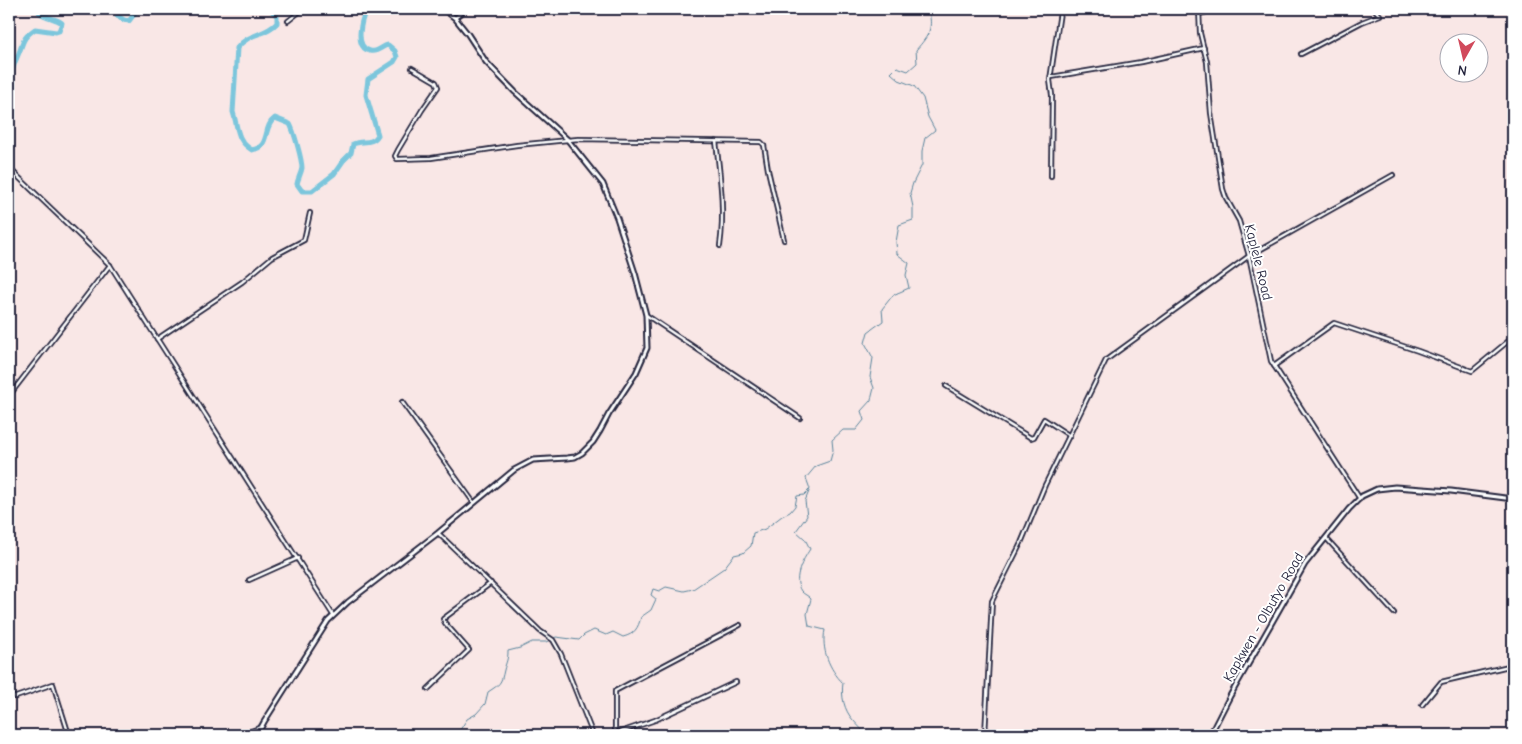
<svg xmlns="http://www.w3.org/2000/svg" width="1522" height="744" font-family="'Comic Neue',sans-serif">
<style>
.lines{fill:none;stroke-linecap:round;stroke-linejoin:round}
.stream{stroke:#58849c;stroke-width:1}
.river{stroke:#7cc6dc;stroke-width:5}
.street-casing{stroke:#22223b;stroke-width:6}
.secondary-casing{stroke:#22223b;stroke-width:7}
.street{stroke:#fff;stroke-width:2.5}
.secondary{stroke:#fff;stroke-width:3}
.labels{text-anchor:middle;stroke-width:4;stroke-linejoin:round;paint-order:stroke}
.street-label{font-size:14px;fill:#22223b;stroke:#fff}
</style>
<rect width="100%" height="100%" fill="#f9e7e6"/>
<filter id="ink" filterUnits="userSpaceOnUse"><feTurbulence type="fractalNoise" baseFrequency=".02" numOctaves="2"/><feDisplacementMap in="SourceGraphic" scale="10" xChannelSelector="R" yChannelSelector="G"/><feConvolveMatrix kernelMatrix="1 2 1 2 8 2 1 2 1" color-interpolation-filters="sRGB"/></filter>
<g filter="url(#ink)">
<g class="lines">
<g class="stream">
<path d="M1513,81L1512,91L1513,94"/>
<path d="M453,735L460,730L467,719L476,714L485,704L488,692C500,684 501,684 504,670C506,662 508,660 508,651L520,648L532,642H546L556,637L579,640L584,635L594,630L606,635L613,632L623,637C635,634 638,628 641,617L651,610L656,599L651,595L653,589L659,591L666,587L684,591L693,589L724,568L734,555L743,553L751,546L753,533L765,529L782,516L790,512L795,506L797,496L804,495L809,490"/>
<path d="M866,735C863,730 858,726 853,720C844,710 841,696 843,683C829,669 821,649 825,630L809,626L807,614L811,599C809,596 803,594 801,591C792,578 803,560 810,549L805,539L796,531L807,516L805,501L810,489L806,478L816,466L830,461L833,450L832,440L843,430H856L864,420L861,411L871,400L874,388L870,377L873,358L865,343L868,332L883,321L882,309L893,295L909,288L906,275L909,263L897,254L896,242L899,225L913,220V207L910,193L913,183L922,165V151L925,138L935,130L928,117L923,98L914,86L899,80L891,73L897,67L908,71L917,63L916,50C929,35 934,28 928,9"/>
</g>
<g class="river">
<path d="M115,9L117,10V15L124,20L129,21L135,13V9"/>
<path d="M270,9L277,16V23C265,36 248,33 237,48L233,112C238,127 236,141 252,150C271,147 262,127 275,118L290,124C294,131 302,160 302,168C301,174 298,178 297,184L302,191H312L334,174L343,161L351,153L353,144C362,140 372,145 378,135L366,95L368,79L394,62L397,57L395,51L388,45C382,46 377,53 370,51C353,47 362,19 366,9"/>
<path d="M9,86C10,74 13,66 18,55C24,42 21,39 35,29L56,32L59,31L62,23C55,18 46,18 39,12L42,9"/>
<path d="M9,87C13,99 16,106 9,117"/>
</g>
<g class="street-casing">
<g id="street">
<path d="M1199,9L1200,33L1207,62L1211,113L1223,189L1226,198L1239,221L1249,256L1271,361L1360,499"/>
<path d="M1199,14L1218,9"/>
<path d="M455,18L466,9"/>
<path d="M288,21L303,9"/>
<path d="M1301,54L1362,22L1380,15L1374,9"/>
<path d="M412,68L436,82L438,87L422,110L398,150L395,156L397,159L431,158L517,145L578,139L761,142L764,145L768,170L784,240"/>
<path d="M1051,77L1141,62L1204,48"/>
<path d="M716,141C720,176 725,211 720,246"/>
<path d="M9,168L110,265L333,615"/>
<path d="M1051,176L1052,95L1050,80L1060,12"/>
<path d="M646,315L800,418"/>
<path d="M157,339L242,282L272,257L304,240L310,213"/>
<path d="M1274,366L1334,323L1418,351L1472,371L1512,338"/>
<path d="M946,386L1031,438L1034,437L1044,419L1070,436"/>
<path d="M9,396L110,265"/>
<path d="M402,402L474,503"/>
<path d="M438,533L540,631L553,640L561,654L593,735"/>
<path d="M1326,538L1394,613"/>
<path d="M249,580L298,558"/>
<path d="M428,689L469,650L445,623L443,619L491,583"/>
<path d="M9,697H16L53,684L69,735"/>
<path d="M1422,705L1441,682L1513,665"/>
<path d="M242,735L261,727"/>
<path d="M612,735L655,720L736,682"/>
<path d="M615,735V691L740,625"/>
<path d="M985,735L992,601L1021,543L1045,485L1106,360L1249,256L1393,175"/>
</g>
</g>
<g class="secondary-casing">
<g id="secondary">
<path d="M257,735L264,722L328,621L348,602L438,533L514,470L533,460L567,458L575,457L582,453L593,442L600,431L609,414L636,373L647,348L646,315L635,273L617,218L603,184L567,139L515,92L486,62L467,33L455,18L443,9"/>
<path d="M1210,735L1230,696L1305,564L1349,509L1362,496L1377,489L1395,487L1451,491L1513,499"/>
</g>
</g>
<use href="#street" class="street"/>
<use href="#secondary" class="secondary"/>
</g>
</g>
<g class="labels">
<g class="street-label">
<text transform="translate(1259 262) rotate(76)" y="5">Kaplele Road</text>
<text transform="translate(1263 617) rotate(-60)" y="5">Kapkwen - Olbutyo Road</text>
</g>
</g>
<rect width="1522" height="744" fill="none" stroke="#fff" stroke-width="30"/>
<rect x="15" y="15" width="1492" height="714" fill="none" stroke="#22223b" stroke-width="2" filter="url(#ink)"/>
<g transform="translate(1464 58) rotate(188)"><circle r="24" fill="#ffffff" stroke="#a7a7b1"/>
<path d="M0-4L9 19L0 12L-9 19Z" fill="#d1495b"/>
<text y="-8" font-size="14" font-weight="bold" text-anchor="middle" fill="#22223b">N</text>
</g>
</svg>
